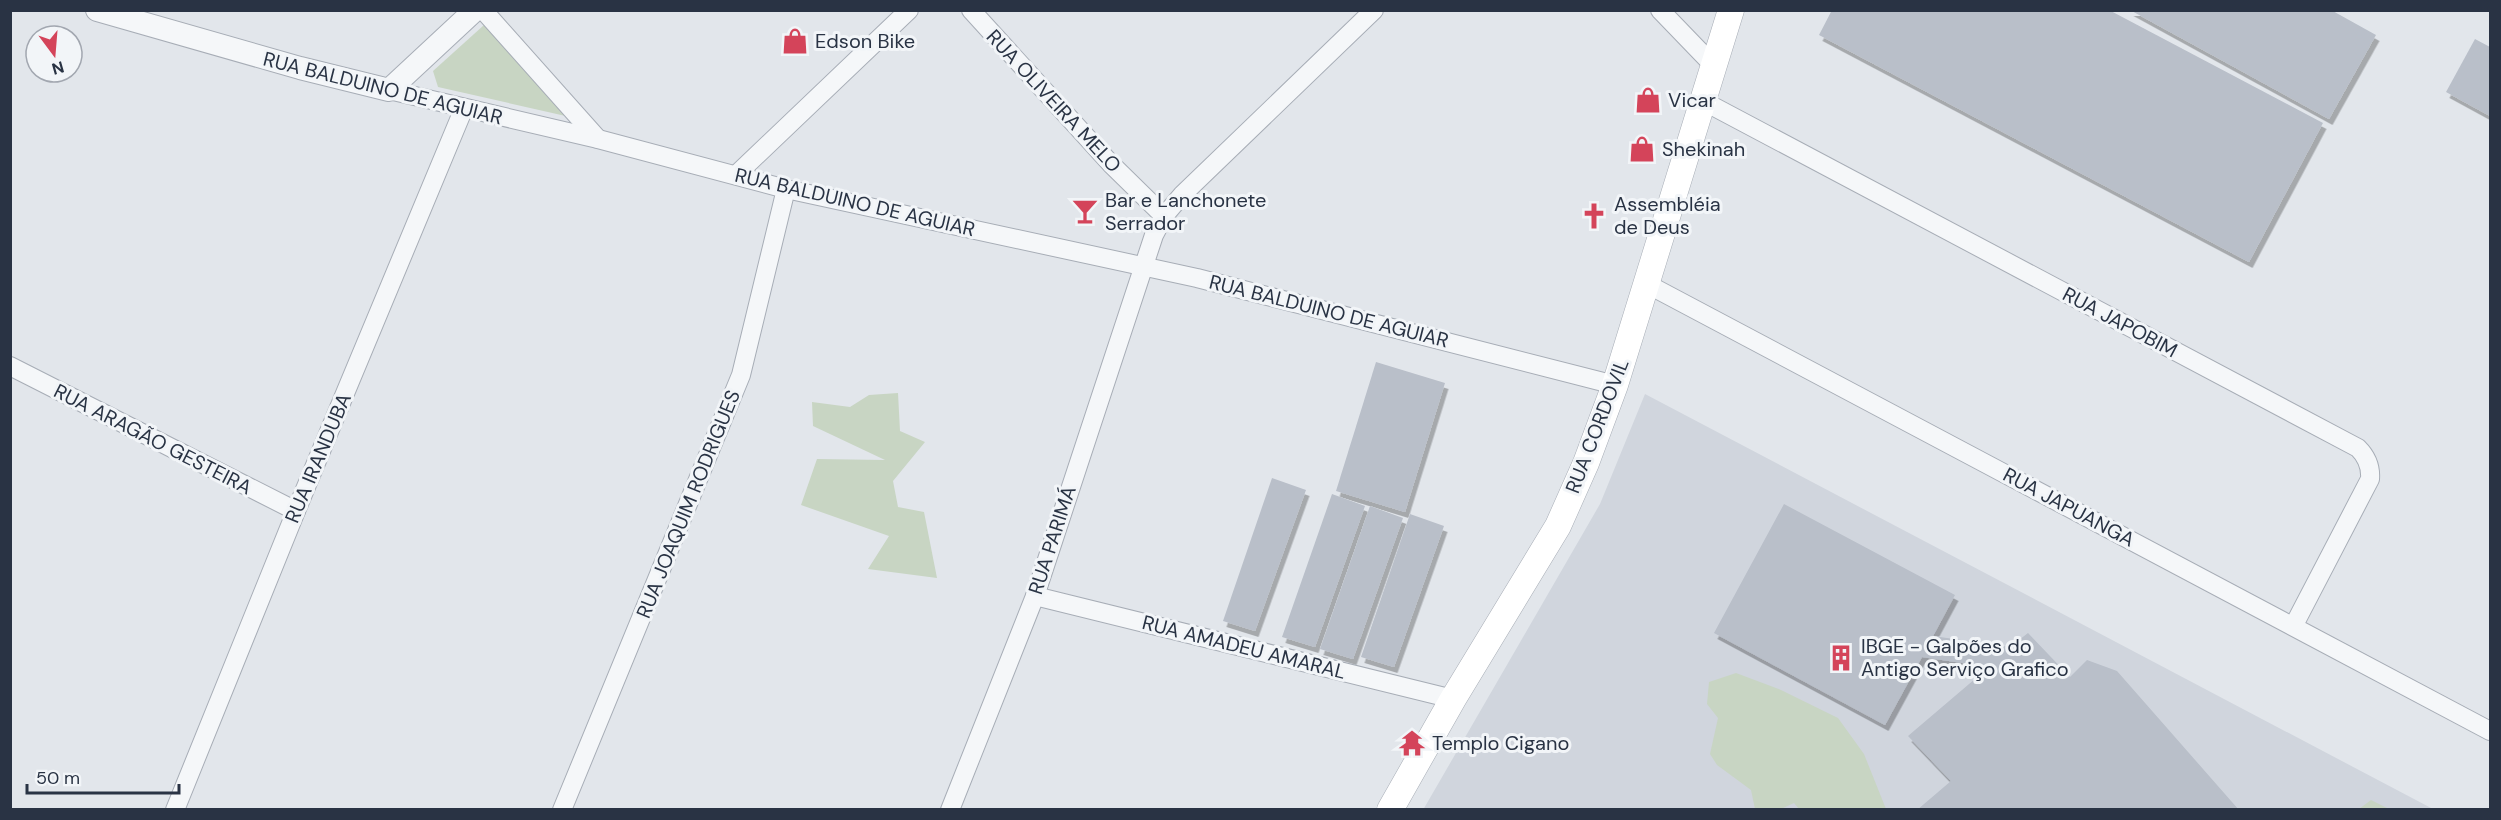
<svg xmlns="http://www.w3.org/2000/svg" width="2501" height="820" font-family="'DM Sans',sans-serif">
<style>
.built{fill:#d0d5dd}
.green{fill:#c8d5c3}
.building{fill:#b9bfc9;filter:url(#shadow)}
.lines{fill:none;stroke-linecap:round;stroke-linejoin:round}
.minor-casing{stroke:#a7adb6;stroke-width:20}
.tertiary-casing{stroke:#a7adb6;stroke-width:24}
.secondary-casing{stroke:#a7adb6;stroke-width:27}
.minor{stroke:#f5f7f9;stroke-width:18}
.tertiary{stroke:#f5f7f9;stroke-width:22}
.secondary{stroke:#fff;stroke-width:26}
.labels{text-anchor:middle;stroke-width:6;stroke-linejoin:round;paint-order:stroke}
.poi-label{font-size:20px;fill:#293344;stroke:#f2f5f8;text-anchor:start}
.street-label{font-size:20px;fill:#293344;stroke:#f2f5f8}
</style>
<defs>
<filter id="shadow"><feDropShadow dx="3.5" dy="6" stdDeviation="0" flood-color="#0004"/></filter>
</defs>
<rect width="100%" height="100%" fill="#e2e6eb"/>
<path class="built" d="M1645,394L2433,809L1423,810L1600,504Z"/>
<g class="green">
<path d="M484,25L570,117L438,87L433,71Z"/>
<path d="M898,393L900,431L925,442L893,481L898,507L924,512L937,578L868,569L889,536L801,505L817,459L885,460L813,426L812,402L850,407L869,395Z"/>
<path d="M1736,673L1781,690L1838,718L1864,754L1886,809H1799L1794,803L1781,809H1755L1751,790L1717,765L1710,754L1718,718L1707,704L1709,682Z"/>
<path d="M2371,800L2389,809H2359Z"/>
</g>
<g class="building">
<path d="M1832,10H2109L2323,123L2249,262L1819,35Z"/>
<path d="M2130,10H2331L2376,35L2329,119Z"/>
<path d="M2475,39L2490,47V116L2446,92Z"/>
<path d="M1376,362L1445,383L1405,512L1336,491Z"/>
<path d="M1272,478L1306,490L1255,631L1223,621Z"/>
<path d="M1332,494L1365,506L1315,647L1282,637Z"/>
<path d="M1784,504L1955,595L1933,636L2010,647L2028,633L2070,677L2087,660L2117,671L2239,810H1917L1951,781L1908,736L1989,667L1922,657L1885,725L1714,633Z"/>
<path d="M1370,506L1403,518L1353,659L1320,649Z"/>
<path d="M1410,514L1444,526L1394,667L1361,657Z"/>
</g>
<g class="lines">
<g class="minor-casing">
<g id="minor">
<path d="M483,10L598,139"/>
<path d="M971,10L1111,164L1164,216"/>
<path d="M1660,10L1714,66"/>
<path d="M389,90L598,139L786,189L1197,278L1615,385"/>
<path d="M1705,102L2358,448C2367,457 2371,467 2370,479L2294,625"/>
<path d="M736,175L909,10"/>
<path d="M1647,284L2490,731"/>
<path d="M10,366L296,511"/>
<path d="M1035,596L1453,699"/>
<path d="M175,810L296,511L464,108"/>
<path d="M562,810L741,375L786,189"/>
<path d="M950,810L1035,596L1154,235L1164,216L1182,195L1374,10"/>
</g>
</g>
<g class="tertiary-casing">
<path id="tertiary" d="M97,10L300,68L389,90L475,10"/>
</g>
<g class="secondary-casing">
<path id="secondary" d="M1390,810L1453,699L1558,526L1586,463L1615,385L1731,10"/>
</g>
<use href="#minor" class="minor"/>
<use href="#tertiary" class="tertiary"/>
<use href="#secondary" class="secondary"/>
</g>
<defs>
<g id="shop-bare" transform="scale(2.07)"><path d="M-5-2.5h2.3a2.7 3.5 0 0 1 5.4 0H5L5.5 6h-11ZM-1.5-2.5h3a1.5 2.3 0 0 0-3 0Z" fill="#d4445a" stroke="#f2f5f8" stroke-width="2.5" paint-order="stroke"/></g>
<g id="bar-bare" transform="scale(2.07)"><path d="M-6-5H6L.8 .8V4.5H3.5V6h-7V4.5H-.8V.8Z" fill="#d4445a" stroke="#f2f5f8" stroke-width="2.5" paint-order="stroke"/></g>
<g id="church-bare" transform="scale(2.07)"><path d="M-1.2-6h2.4v3.5h3.3v2.4h-3.3V6h-2.4V-.1h-3.3v-2.4h3.3Z" fill="#d4445a" stroke="#f2f5f8" stroke-width="2.5" paint-order="stroke"/></g>
<g id="building-bare" transform="scale(2.07)"><path d="M-4-6H4V6H1V3H-1V6H-4ZM-2.5-4.3h1.7v1.8h-1.7ZM.8-4.3h1.7v1.8H.8ZM-2.5-1h1.7V.8h-1.7ZM.8-1h1.7V.8H.8Z" fill="#d4445a" stroke="#f2f5f8" stroke-width="2.5" paint-order="stroke"/></g>
<g id="temple-bare" transform="scale(2.07)"><path d="M0-6L5-2H3V0L6.5 2.5H4V6H1.5V3h-3V6H-4V2.5H-6.5L-3 0V-2H-5Z" fill="#d4445a" stroke="#f2f5f8" stroke-width="2.5" paint-order="stroke"/></g>
</defs>
<g fill-rule="evenodd">
<use href="#shop-bare" x="795" y="41"/>
<use href="#shop-bare" x="1648" y="100"/>
<use href="#shop-bare" x="1642" y="149"/>
<use href="#bar-bare" x="1085" y="211"/>
<use href="#church-bare" x="1594" y="216"/>
<use href="#building-bare" x="1841" y="658"/>
<use href="#temple-bare" x="1412" y="743"/>
</g>
<g class="labels">
<g class="poi-label">
<text x="815" y="48">Edson Bike</text>
<text x="1668" y="107">Vicar</text>
<text x="1662" y="156">Shekinah</text>
<text x="1105" y="207">Bar e Lanchonete<tspan x="1105" dy="23">Serrador</tspan></text>
<text x="1614" y="211">Assembléia<tspan x="1614" dy="23">de Deus</tspan></text>
<text x="1861" y="653">IBGE - Galpões do<tspan x="1861" dy="23">Antigo Serviço Grafico</tspan></text>
<text x="1432" y="750">Templo Cigano</text>
</g>
<g class="street-label">
<text transform="translate(383 88) rotate(14)" y="7">RUA BALDUINO DE AGUIAR</text>
<text transform="translate(1054 101) rotate(47)" y="7">RUA OLIVEIRA MELO</text>
<text transform="translate(855 202) rotate(13)" y="7">RUA BALDUINO DE AGUIAR</text>
<text transform="translate(1329 311) rotate(14)" y="7">RUA BALDUINO DE AGUIAR</text>
<text transform="translate(2120 322) rotate(28)" y="7">RUA JAPOBIM</text>
<text transform="translate(1597 426) rotate(-69)" y="7">RUA CORDOVIL</text>
<text transform="translate(153 439) rotate(27)" y="7">RUA ARAGÃO GESTEIRA</text>
<text transform="translate(318 458) rotate(-67)" y="7">RUA IRANDUBA</text>
<text transform="translate(688 504) rotate(-68)" y="7">RUA JOAQUIM RODRIGUES</text>
<text transform="translate(2069 507) rotate(28)" y="7">RUA JAPUANGA</text>
<text transform="translate(1052 540) rotate(-72)" y="7">RUA PARIMÁ</text>
<text transform="translate(1244 647) rotate(14)" y="7">RUA AMADEU AMARAL</text>
</g>
</g>
<rect width="2501" height="820" fill="none" stroke="#293344" stroke-width="24"/>
<g transform="translate(54 54) rotate(164)"><circle r="28" fill="#f2f5f8" stroke="#a2a7b0" stroke-width="1.5"/>
<path d="M0-4.5L10 22L0 15L-10 22Z" fill="#d4445a"/>
<text y="-9" font-size="16" font-weight="bold" text-anchor="middle" fill="#293344">N</text>
</g>
<path d="M27 784v9h152v-9" fill="none" stroke="#293344" stroke-width="3"/>
<text x="36" y="784" font-size="18" fill="#293344" stroke="#f2f5f8" stroke-width="4.5" paint-order="stroke">50 m</text>
</svg>
